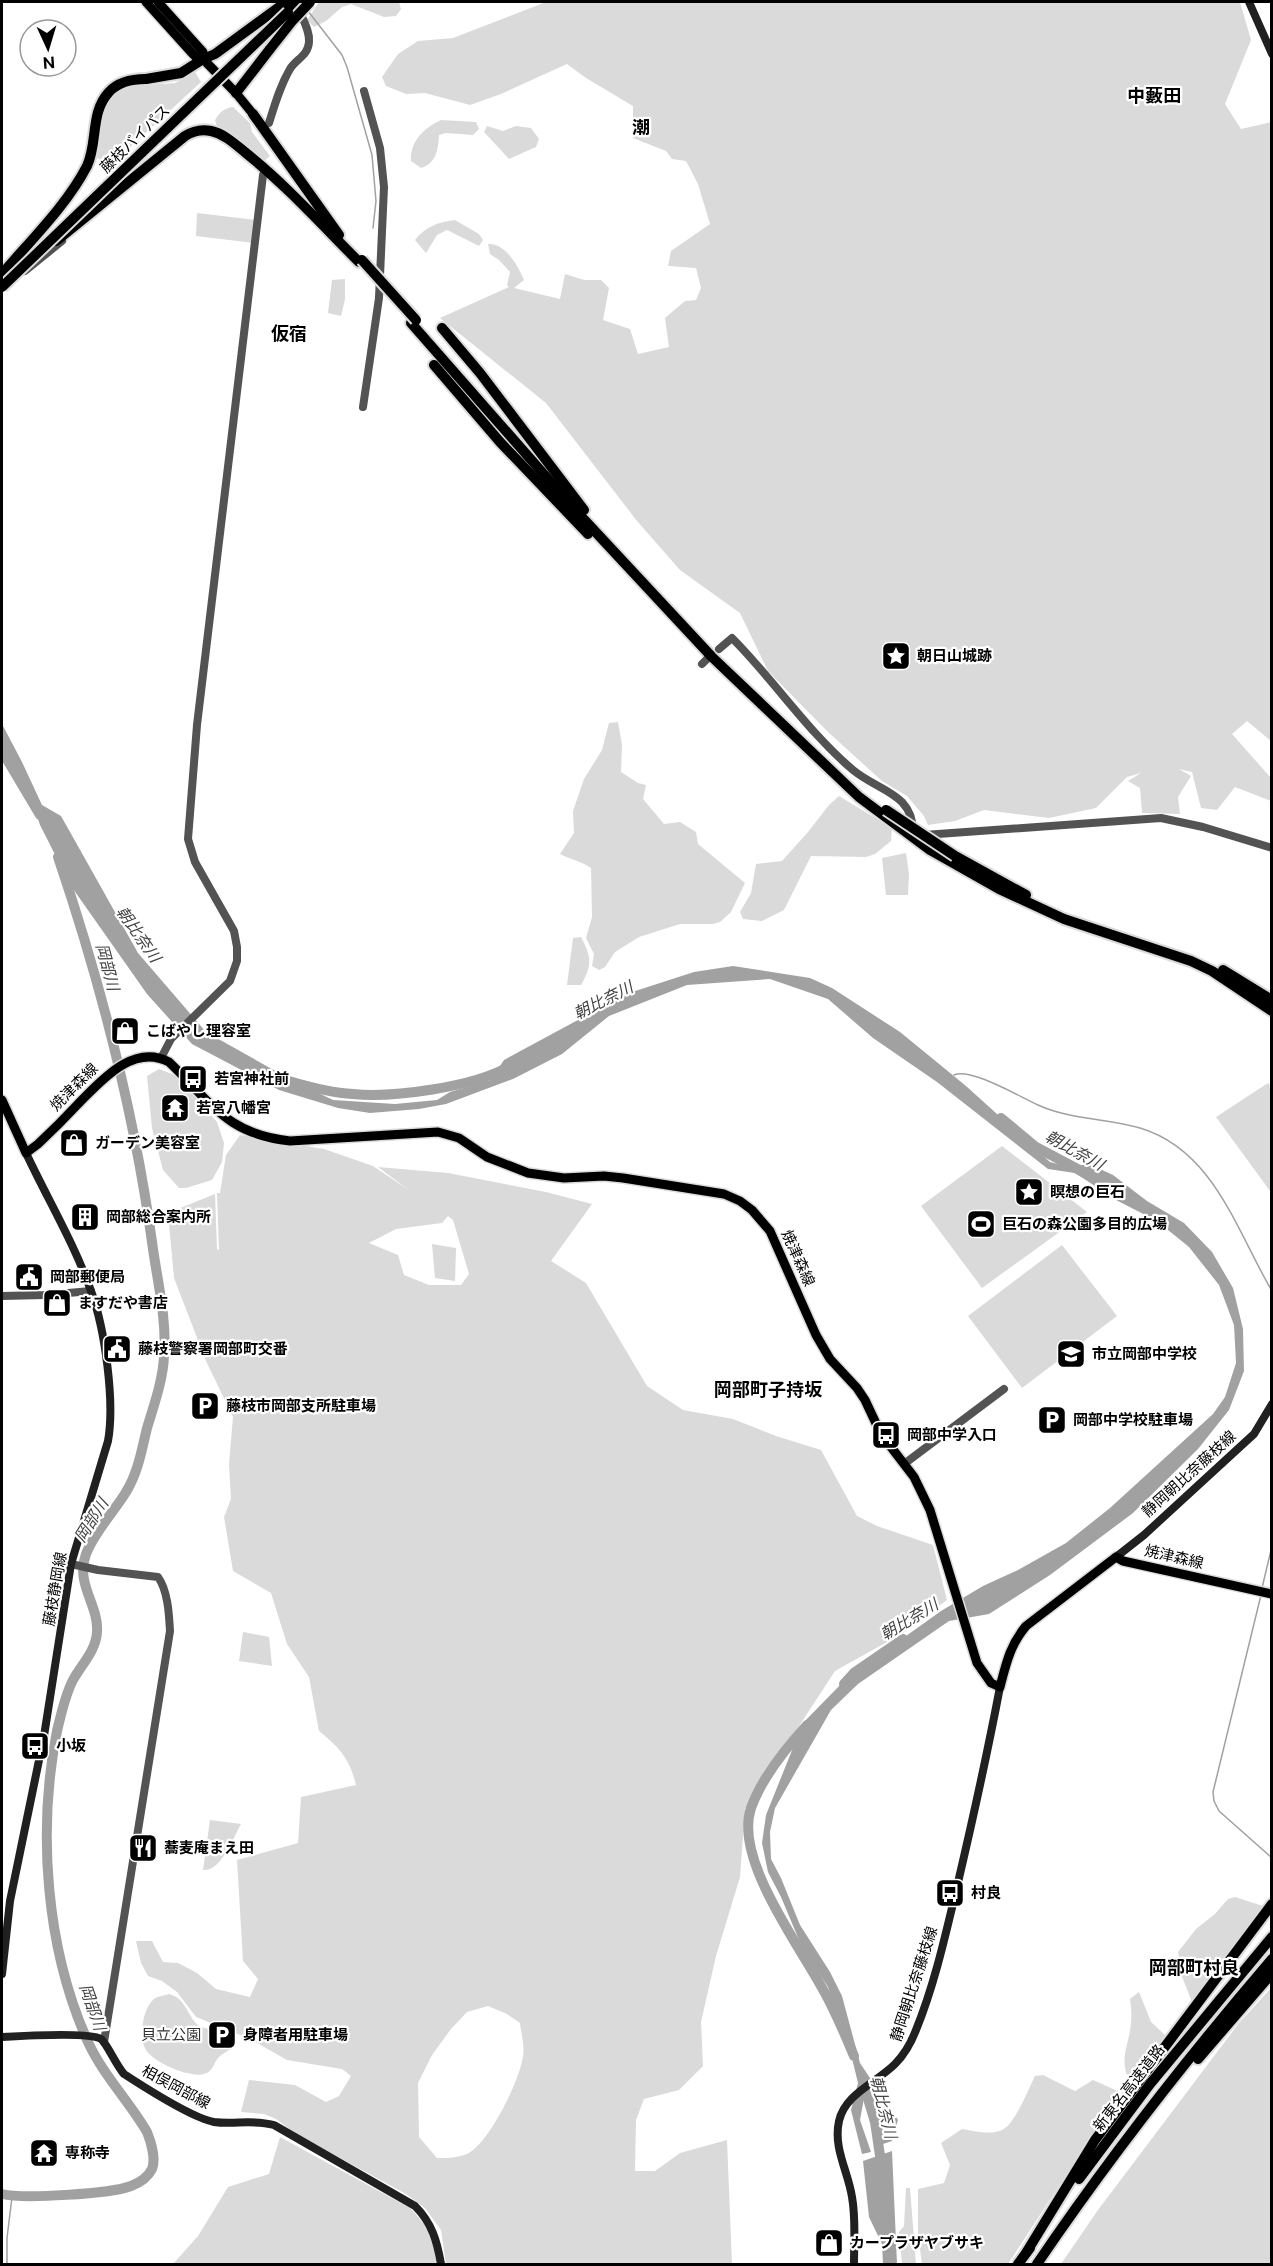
<svg xmlns="http://www.w3.org/2000/svg" width="1273" height="2266" font-family="'Public Sans','Noto Sans JP',sans-serif">
<style>
.green{fill:#dadada;fill-rule:evenodd}
.water{fill:#a1a1a1}
.lines{fill:none;stroke-linecap:round;stroke-linejoin:round}
.stream{stroke:#a1a1a1;stroke-width:1.5}
.river{stroke:#a1a1a1;stroke-width:10}
.primary-casing{stroke:#dbdbdb;stroke-width:12}
.trunk-casing{stroke:#dbdbdb;stroke-width:14}
.motorway-casing{stroke:#dbdbdb;stroke-width:14}
.tertiary{stroke:#535353;stroke-width:8}
.secondary{stroke:#202020;stroke-width:8}
.primary{stroke:#000;stroke-width:9}
.trunk{stroke:#000;stroke-width:10}
.motorway{stroke:#000;stroke-width:10}
.motorway-bridge-casing{stroke:#dbdbdb;stroke-width:14;stroke-linecap:butt}
.motorway-bridge{stroke:#000;stroke-width:10}
.labels{text-anchor:middle;stroke-width:4.5;stroke-linejoin:round;paint-order:stroke}
.street-label{font-size:15px;fill:#000;stroke:#fff}
.poi-label{font-size:15px;font-weight:bold;fill:#000;stroke:#fff;text-anchor:start}
.park-label{font-size:15px;fill:#313131;stroke:#fff}
.water-label{font-size:16px;font-style:italic;fill:#424242;stroke:#fff}
.quarter-label{font-size:18px;font-weight:bold;fill:#000;stroke:#fff}
</style>
<rect width="100%" height="100%" fill="#fff"/>
<g class="green">
<path d="M319,2H399L401,9L396,16L384,17L351,4L342,7L326,21L314,27L307,20Z"/>
<path d="M546,2H1240L1251,40L1225,104L1241,129L1272,122L1271,741L1247,721L1232,734L1271,778V801L1235,787L1217,810L1201,808L1192,772L1179,769L1191,776L1178,797L1180,814L1142,813L1140,788L1128,781L1141,773L1127,777L1096,808L1049,818L984,810L955,821L928,825L924,816L907,796L882,781L828,732L768,671L740,613L680,570L637,521L546,403L440,318L509,287L507,285L510,272L499,260L490,254L488,244C505,242 518,266 524,280L514,288L560,299L565,274L584,280H601L609,288L603,320L630,329L638,354L669,347L665,318L685,301L696,300L701,288L696,268L668,266L671,251L710,224L698,184L686,161L672,159L666,151L633,138V106L586,78L567,64L501,94L470,105L425,93L406,94L386,86L382,77L398,54L418,41L453,38Z"/>
<path d="M195,72L201,82L110,166L96,157L106,101L117,92L134,86L175,83Z"/>
<path d="M233,107L250,123L252,132L270,156L262,163L217,127L215,120C219,113 224,108 233,107Z"/>
<path d="M441,120L476,122L479,129L473,135L446,133L439,135C438,149 437,163 421,168L411,161C410,141 424,128 441,120Z"/>
<path d="M487,126L503,131L516,126L531,128L539,139L536,147L509,159L484,132Z"/>
<path d="M197,213L256,220L254,243L196,236Z"/>
<path d="M455,220L479,234L483,240L479,246L447,230L437,235L426,253L415,240C425,227 438,222 455,220Z"/>
<path d="M345,279V299L341,316L328,313L332,280Z"/>
<path d="M618,722L622,745L621,772L638,783L646,785L643,799L664,824L680,822L696,832L698,844L745,883L731,912L720,922L713,924H680L639,937L615,952L605,967L599,970L592,966L594,954L586,938L592,917L591,868C579,860 571,860 560,854L574,833L573,811L584,779L602,750L609,723Z"/>
<path d="M839,796L892,828L891,841L875,854L866,857L811,856L784,910L762,921L743,919L740,912L751,893L756,864L782,861L808,832L829,805Z"/>
<path d="M906,853L909,874L908,895H886L882,858Z"/>
<path d="M581,937C592,958 592,965 581,985H567L573,938Z"/>
<path d="M159,1069L177,1076L217,1122L224,1143L222,1162L212,1180L186,1188H179L163,1170L152,1128L147,1076Z"/>
<path d="M1268,1083L1272,1088V1190L1270,1191L1216,1117Z"/>
<path d="M240,1135L324,1149L373,1166L410,1191L378,1167L448,1173L546,1192L592,1204L551,1261L586,1283L647,1386L683,1410L733,1419L776,1436L821,1450L857,1516L877,1526L933,1545L947,1600L903,1633L835,1671L745,1809L740,1877L716,1956L701,2022L703,2066L679,2090L644,2099L636,2120L635,2171H655L680,2153L727,2140L732,2264H446L441,2230L425,2208L406,2194L296,2134L276,2119L264,2114L241,2112L249,2080L295,2085L326,2102L339,2096L351,2076L342,2069L287,2060L250,2039L196,2017L177,1992L162,1981L148,1976L141,1963L136,1941H152L163,1962L178,1963L197,1973L216,1989L250,1997L258,1979L243,1961L237,1860L298,1843L301,1797L356,1785C350,1759 339,1747 319,1731L309,1677L287,1644L271,1593L233,1571L224,1517L231,1499L229,1464L233,1417L206,1361L174,1278L168,1213L215,1194L217,1249L219,1250L217,1193H220L226,1155ZM448,1216L453,1220L469,1274L461,1285H429L404,1275L398,1255L369,1243L396,1229L442,1223ZM488,2006L507,2014L520,2023C521,2033 525,2046 523,2056C520,2080 490,2141 469,2153C458,2158 448,2158 437,2158L419,2137L418,2083L432,2055L451,2029L467,2012Z"/>
<path d="M1002,1146L1087,1212L982,1288L921,1206Z"/>
<path d="M432,1244L456,1248L455,1281L435,1278Z"/>
<path d="M1062,1245L1117,1316L1022,1388L968,1316Z"/>
<path d="M243,1632L269,1637L272,1666L239,1661Z"/>
<path d="M210,1820L241,1824C233,1838 221,1872 203,1870Z"/>
<path d="M1235,1897L1263,1906L1192,2002L1181,1974L1178,1952L1196,1929L1215,1914L1228,1899Z"/>
<path d="M1271,1988V2264H1061L1098,2210L1239,2023Z"/>
<path d="M1139,1992L1151,2022L1165,2035L1130,2082C1118,2059 1129,2046 1131,2023C1132,2015 1131,2007 1130,1999Z"/>
<path d="M169,1994C186,1998 186,2014 198,2025C202,2028 206,2028 211,2030C218,2033 224,2040 230,2046L231,2049C227,2051 222,2054 219,2057C213,2063 214,2071 204,2074C190,2078 154,2063 146,2050C139,2039 142,2011 152,2001C156,1996 163,1996 169,1994Z"/>
<path d="M1043,2075L1075,2091L1093,2080L1120,2092L1008,2264H922L918,2234V2189L944,2183L950,2165L941,2143L962,2129C974,2131 992,2136 1004,2129C1016,2121 1028,2090 1035,2076Z"/>
<path d="M280,2137L410,2208C430,2229 432,2237 438,2264H173L198,2236L228,2187L269,2174Z"/>
<path d="M906,2188H910L916,2264H902L899,2232L904,2226Z"/>
</g>
<g class="water">
<path d="M2,724L22,762L42,805L61,816L138,953L206,1032L295,1082L333,1100L395,1104L437,1100L450,1092L491,1080L504,1060L626,994L694,972L733,966L810,978L832,988L900,1032L966,1086L1050,1162L1069,1167L1089,1164L1113,1175L1147,1201L1184,1223L1212,1252L1233,1288L1243,1329L1244,1371L1229,1410L1198,1449L1133,1513L1050,1575L989,1614L949,1621L858,1684L831,1710L775,1808L770,1832L771,1859L781,1878L800,1925L830,1972L842,1996L860,2063L898,2120L892,2141L883,2144L872,2094L864,2098L860,2120L871,2152L862,2154L851,2110L858,2083L849,2046L828,1987L802,1947L781,1897L768,1872L762,1843L766,1815L803,1723L846,1679L941,1611L983,1586L1018,1570L1066,1543L1110,1508L1213,1414L1225,1397L1236,1363L1234,1325L1219,1285L1189,1247L1157,1221L1118,1201L1075,1173L1048,1169L937,1082L873,1038L828,999L770,979L687,985L609,1016L562,1054L513,1079L446,1104L419,1109L370,1113L338,1108L279,1090L192,1044L147,994L71,886L40,825L33,804L2,755Z"/>
<path d="M892,2151L897,2264H883L882,2244L869,2217L863,2161Z"/>
</g>
<g class="lines">
<g class="stream">
<path d="M308,11L342,55L347,67L372,155L376,201L373,228"/>
<path d="M954,1075C970,1067 1020,1097 1038,1105C1071,1120 1106,1118 1140,1128C1214,1150 1237,1232 1272,1291"/>
<path d="M1262,1588L1272,1546"/>
<path d="M1261,1595L1213,1792L1214,1801L1219,1811L1272,1858"/>
<path d="M7,2264V2238L12,2197"/>
</g>
<g class="river">
<path d="M2,751L40,815"/>
<path d="M289,1081C309,1087 331,1093 353,1094C393,1098 473,1087 508,1067"/>
<path d="M1001,1118L1036,1147L1085,1173"/>
<path d="M844,1684L855,1672L903,1639"/>
<path d="M807,1725C786,1748 762,1777 751,1808C734,1858 797,1942 821,1986C834,2008 844,2032 854,2056"/>
<path d="M863,2082L875,2122L882,2169"/>
<path d="M2,2194C23,2199 110,2194 131,2186C139,2183 148,2177 152,2169C156,2159 151,2142 147,2132C129,2101 103,2075 88,2042C46,1949 37,1831 57,1731C61,1715 65,1695 73,1680C81,1665 96,1651 97,1632C99,1605 75,1584 86,1554C95,1531 114,1512 126,1492C138,1473 142,1449 147,1428C154,1405 163,1380 164,1356C167,1321 158,1284 153,1249C135,1115 101,984 58,857"/>
</g>
<g class="primary-casing">
<g id="primary">
<path d="M146,2L191,52L196,57L203,59L236,93L253,114"/>
<path d="M158,2L203,52V59"/>
<path d="M2,1100L26,1153L38,1144C52,1131 65,1118 78,1104C101,1081 133,1043 169,1062C212,1103 226,1134 290,1141L438,1132L459,1138L487,1157L528,1173L564,1178L604,1176L623,1178L724,1194L740,1201L752,1210L770,1231L816,1335L830,1359L857,1388L865,1400L881,1434L914,1477L930,1510L977,1663L991,1683L1000,1687C1006,1664 1010,1645 1026,1626L1116,1557L1123,1561L1272,1594"/>
</g>
</g>
<g class="trunk-casing">
<g id="trunk">
<path d="M146,79L181,73L203,59"/>
<path d="M236,93L270,49"/>
</g>
</g>
<g class="motorway-casing">
<g id="motorway">
<path d="M288,12L299,2"/>
<path d="M203,59L215,54L286,2"/>
<path d="M253,114L339,235"/>
<path d="M56,241L185,136C193,131 202,129 211,131C225,134 236,145 246,153C287,186 322,225 359,262"/>
<path d="M2,274C30,241 67,205 87,166C98,143 90,112 109,92C118,82 133,79 146,79"/>
<path d="M411,323L577,512L712,657L859,797L930,850L999,889L1064,919L1191,961L1212,971L1272,1011"/>
<path d="M442,328L480,373L584,510"/>
<path d="M434,365L500,442L588,534"/>
<path d="M955,856L1026,895"/>
<path d="M1223,970L1272,1000"/>
<path d="M1198,2059L1272,1973"/>
<path d="M1079,2179L1150,2084L1272,1937"/>
<path d="M1026,2253L1095,2140L1272,1904"/>
<path d="M1018,2264L1030,2248"/>
<path d="M1037,2264C1109,2158 1188,2057 1272,1959"/>
</g>
</g>
<g class="tertiary">
<path d="M269,123C275,104 280,86 290,69C296,59 308,56 309,42C310,31 303,20 299,10"/>
<path d="M25,271L62,241"/>
<path d="M363,407L379,298L384,187L380,148L364,91"/>
<path d="M719,649L732,638C774,680 807,731 853,770C878,791 913,793 913,832"/>
<path d="M702,664L708,658"/>
<path d="M924,835L1161,818L1203,827L1272,848"/>
<path d="M161,1058L171,1039L230,981L237,961V947L234,931L195,862L188,839L197,725L263,175"/>
<path d="M2,1296L45,1295L91,1291"/>
<path d="M904,1464L1004,1389"/>
<path d="M71,1564L98,1570L158,1577C168,1591 169,1614 170,1631L104,2042"/>
</g>
<g class="secondary">
<path d="M1249,2L1272,54"/>
<path d="M1116,1557L1144,1535L1254,1434L1272,1404"/>
<path d="M2,1974L10,1901L44,1736L71,1564L108,1441C115,1402 105,1329 91,1291C75,1245 47,1198 26,1153"/>
<path d="M2,2037C19,2036 90,2032 101,2039C106,2042 116,2065 124,2074C144,2087 193,2118 214,2122C235,2125 251,2119 274,2125L415,2206C432,2223 437,2241 441,2264"/>
<path d="M854,2264C854,2242 856,2219 852,2197C848,2171 833,2148 839,2121C845,2094 876,2083 895,2064C904,2055 911,2043 916,2030C934,1986 945,1937 956,1891C972,1823 987,1755 1000,1687"/>
</g>
<use href="#primary" class="primary"/>
<use href="#trunk" class="trunk"/>
<use href="#motorway" class="motorway"/>
<g class="motorway-bridge-casing">
<g id="motorway-bridge">
<path d="M270,49L293,20L310,2"/>
<path d="M362,260L416,320"/>
<path d="M2,287L288,12"/>
<path d="M886,810L955,856"/>
</g>
</g>
<use href="#motorway-bridge" class="motorway-bridge"/>
</g>
<defs>
<g id="sight-square" transform="scale(1.5)"><rect x="-9" y="-9" width="18" height="18" rx="4" fill="#000" stroke="#fff"/><path d="M0-6L1.8-2.2L6-1.7L2.9 1.2L3.7 5.4L0 3.3L-3.7 5.4L-2.9 1.2L-6-1.7L-1.8-2.2Z" fill="#fff"/></g>
<g id="shop-square" transform="scale(1.5)"><rect x="-9" y="-9" width="18" height="18" rx="4" fill="#000" stroke="#fff"/><path d="M-5-2.5h2.3a2.7 3.5 0 0 1 5.4 0H5L5.5 6h-11ZM-1.5-2.5h3a1.5 2.3 0 0 0-3 0Z" fill="#fff"/></g>
<g id="bus-square" transform="scale(1.5)"><rect x="-9" y="-9" width="18" height="18" rx="4" fill="#000" stroke="#fff"/><path d="M-5-6H5V4H4V6H2V4H-2V6H-4V4H-5ZM-3.5-4V0h7V-4ZM-3.5 1.2v1.5H-2V1.2ZM2 1.2v1.5H3.5V1.2Z" fill="#fff"/></g>
<g id="temple-square" transform="scale(1.5)"><rect x="-9" y="-9" width="18" height="18" rx="4" fill="#000" stroke="#fff"/><path d="M0-6L5-2H3V0L6.5 2.5H4V6H1.5V3h-3V6H-4V2.5H-6.5L-3 0V-2H-5Z" fill="#fff"/></g>
<g id="building-square" transform="scale(1.5)"><rect x="-9" y="-9" width="18" height="18" rx="4" fill="#000" stroke="#fff"/><path d="M-4-6H4V6H1V3H-1V6H-4ZM-2.5-4.3h1.7v1.8h-1.7ZM.8-4.3h1.7v1.8H.8ZM-2.5-1h1.7V.8h-1.7ZM.8-1h1.7V.8H.8Z" fill="#fff"/></g>
<g id="stadium-square" transform="scale(1.5)"><rect x="-9" y="-9" width="18" height="18" rx="4" fill="#000" stroke="#fff"/><path d="M0-5a6.5 5 0 1 0 0 10a6.5 5 0 1 0 0-10ZM-3.5-1.8h7v3.6h-7Z" fill="#fff"/></g>
<g id="civic-square" transform="scale(1.5)"><rect x="-9" y="-9" width="18" height="18" rx="4" fill="#000" stroke="#fff"/><path d="M-.6-6.5H3V-4.5H.6V-3L4-1V1h2V6H-6V1h2V-1L-.6-3ZM-1.2 2.5V6h2.4V2.5Z" fill="#fff"/></g>
<g id="school-square" transform="scale(1.5)"><rect x="-9" y="-9" width="18" height="18" rx="4" fill="#000" stroke="#fff"/><path d="M0-5L7-2L0 1L-7-2ZM-4 1L0 2.5L4 1V4Q0 6-4 4Z" fill="#fff"/></g>
<g id="parking-square" transform="scale(1.5)"><rect x="-9" y="-9" width="18" height="18" rx="4" fill="#000" stroke="#fff"/><path d="M-3.5-5.5H1a3.5 3.5 0 0 1 0 7H-1V5.5H-3.5ZM-1-3.4V-.6H.8a1.4 1.4 0 0 0 0-2.8Z" fill="#fff"/></g>
<g id="restaurant-square" transform="scale(1.5)"><rect x="-9" y="-9" width="18" height="18" rx="4" fill="#000" stroke="#fff"/><path d="M-5-6h1v4h1v-4h1v4h1v-4h1v5L-1.5 .5V6h-2V.5L-5-1ZM5-6V6H3V1.5H1.5Q1.5-4 5-6Z" fill="#fff"/></g>
</defs>
<g fill-rule="evenodd">
<use href="#sight-square" x="896" y="656"/>
<use href="#shop-square" x="125" y="1031"/>
<use href="#bus-square" x="193" y="1079"/>
<use href="#temple-square" x="175" y="1108"/>
<use href="#shop-square" x="74" y="1143"/>
<use href="#sight-square" x="1029" y="1192"/>
<use href="#building-square" x="85" y="1217"/>
<use href="#stadium-square" x="981" y="1224"/>
<use href="#civic-square" x="29" y="1277"/>
<use href="#shop-square" x="57" y="1303"/>
<use href="#civic-square" x="117" y="1349"/>
<use href="#school-square" x="1071" y="1354"/>
<use href="#parking-square" x="205" y="1406"/>
<use href="#parking-square" x="1052" y="1420"/>
<use href="#bus-square" x="886" y="1435"/>
<use href="#bus-square" x="35" y="1746"/>
<use href="#restaurant-square" x="143" y="1848"/>
<use href="#bus-square" x="950" y="1893"/>
<use href="#parking-square" x="222" y="2035"/>
<use href="#temple-square" x="44" y="2153"/>
<use href="#shop-square" x="829" y="2243"/>
</g>
<g class="labels">
<g class="street-label">
<text transform="translate(135 139) rotate(-44)" y="5">藤枝バイパス</text>
<text transform="translate(74 1087) rotate(-45)" y="5">焼津森線</text>
<text transform="translate(798 1258) rotate(66)" y="5">焼津森線</text>
<text transform="translate(1189 1474) rotate(-42)" y="5">静岡朝比奈藤枝線</text>
<text transform="translate(1174 1557) rotate(13)" y="5">焼津森線</text>
<text transform="translate(55 1589) rotate(-80)" y="5">藤枝静岡線</text>
<text transform="translate(914 1984) rotate(-72)" y="5">静岡朝比奈藤枝線</text>
<text transform="translate(176 2087) rotate(28)" y="5">相俣岡部線</text>
<text transform="translate(1129 2088) rotate(-52)" y="5">新東名高速道路</text>
</g>
<g class="poi-label">
<text x="917" y="661">朝日山城跡</text>
<text x="146" y="1036">こばやし理容室</text>
<text x="214" y="1084">若宮神社前</text>
<text x="196" y="1113">若宮八幡宮</text>
<text x="95" y="1148">ガーデン美容室</text>
<text x="1050" y="1197">瞑想の巨石</text>
<text x="106" y="1222">岡部総合案内所</text>
<text x="1002" y="1229">巨石の森公園多目的広場</text>
<text x="50" y="1282">岡部郵便局</text>
<text x="78" y="1308">ますだや書店</text>
<text x="138" y="1354">藤枝警察署岡部町交番</text>
<text x="1092" y="1359">市立岡部中学校</text>
<text x="226" y="1411">藤枝市岡部支所駐車場</text>
<text x="1073" y="1425">岡部中学校駐車場</text>
<text x="907" y="1440">岡部中学入口</text>
<text x="56" y="1751">小坂</text>
<text x="164" y="1853">蕎麦庵まえ田</text>
<text x="971" y="1898">村良</text>
<text x="243" y="2040">身障者用駐車場</text>
<text x="65" y="2158">専称寺</text>
<text x="850" y="2248">カープラザヤブサキ</text>
</g>
<g class="park-label">
<text x="171" y="2040">貝立公園</text>
</g>
<g class="water-label">
<text transform="translate(139 934) rotate(55)" y="6">朝比奈川</text>
<text transform="translate(108 967) rotate(75)" y="6">岡部川</text>
<text transform="translate(603 1000) rotate(-27)" y="6">朝比奈川</text>
<text transform="translate(1075 1150) rotate(29)" y="6">朝比奈川</text>
<text transform="translate(91 1520) rotate(-58)" y="6">岡部川</text>
<text transform="translate(909 1619) rotate(-31)" y="6">朝比奈川</text>
<text transform="translate(93 2007) rotate(71)" y="6">岡部川</text>
<text transform="translate(884 2107) rotate(76)" y="6">朝比奈川</text>
</g>
<g class="quarter-label">
<text x="1154" y="102">中藪田</text>
<text x="641" y="134">潮</text>
<text x="289" y="340">仮宿</text>
<text x="768" y="1396">岡部町子持坂</text>
<text x="1194" y="1974">岡部町村良</text>
</g>
</g>
<rect width="1273" height="2266" fill="none" stroke="#000000" stroke-width="6"/>
<g transform="translate(48 48) rotate(176)"><circle r="28" fill="#ffffff" stroke="#999999" stroke-width="1.5"/>
<path d="M0-4.5L10 22L0 15L-10 22Z" fill="#000000"/>
<text y="-9" font-size="16" font-weight="bold" text-anchor="middle" fill="#000000">N</text>
</g>
</svg>
